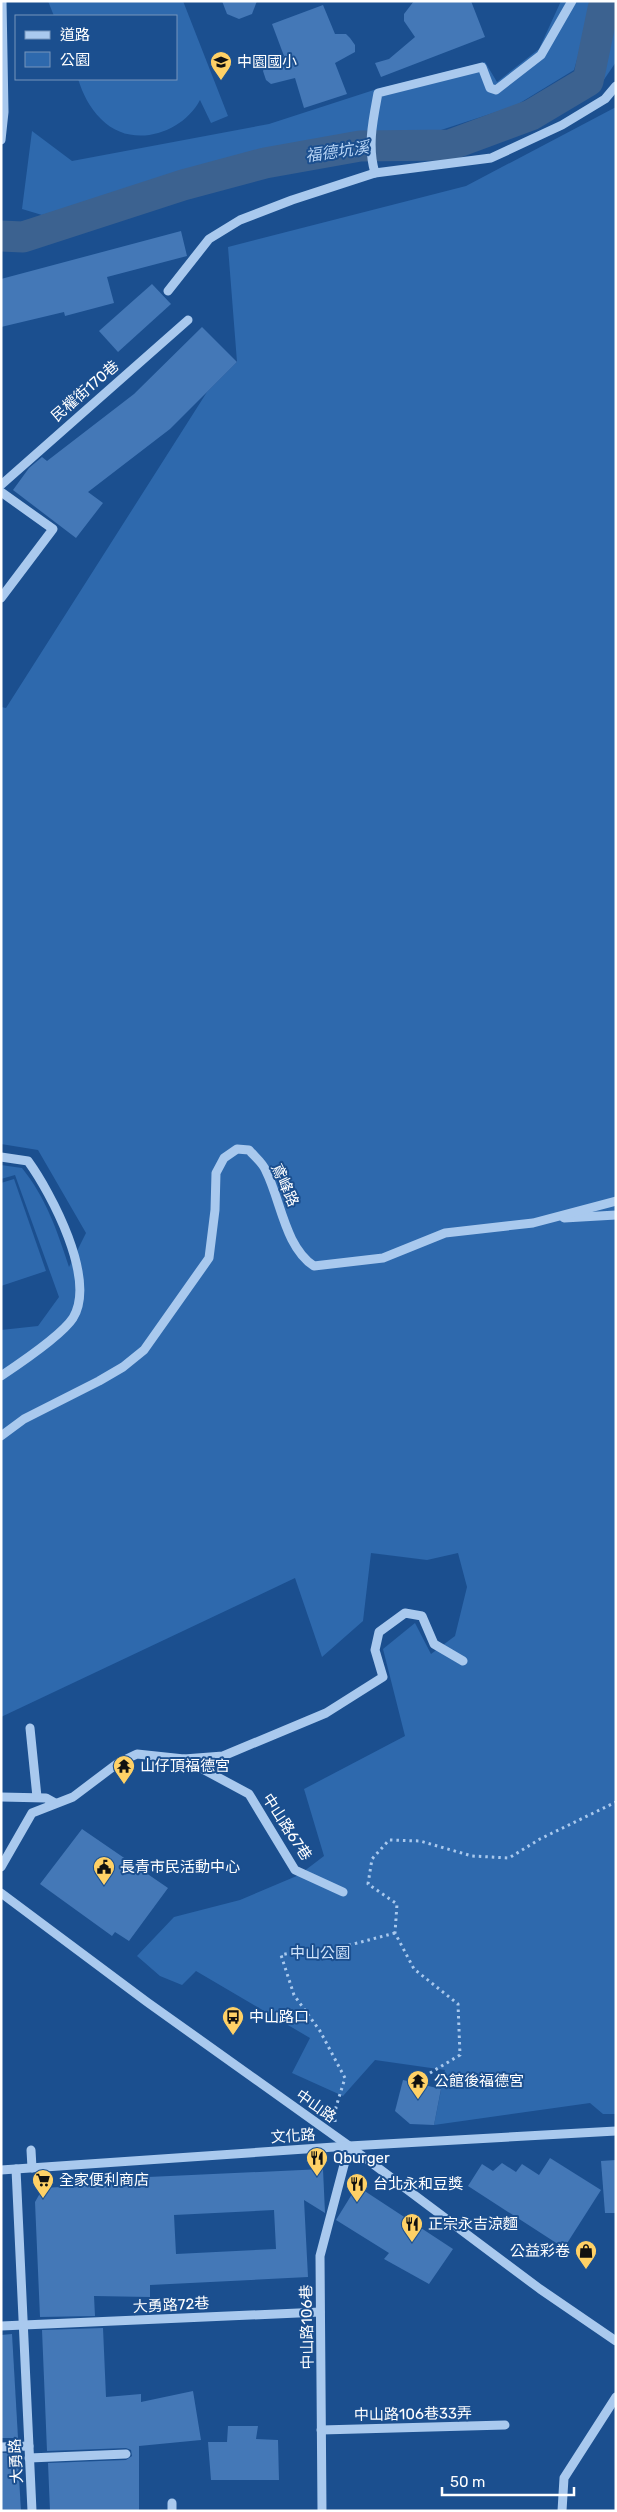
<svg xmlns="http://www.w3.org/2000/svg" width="617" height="2512" font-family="Rubik,'Noto Sans TC',sans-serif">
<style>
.green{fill:#2e69ad}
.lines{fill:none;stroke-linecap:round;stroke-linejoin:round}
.river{stroke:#3c6290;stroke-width:31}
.building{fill:#4478b7;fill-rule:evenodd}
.path{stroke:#a9c9ee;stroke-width:3;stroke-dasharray:2.5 4;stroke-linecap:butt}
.minor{stroke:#a9c9ee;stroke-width:9}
.labels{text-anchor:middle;stroke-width:4;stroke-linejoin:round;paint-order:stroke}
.poi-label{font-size:15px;fill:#fff;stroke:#1b4f8f;text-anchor:start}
.street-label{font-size:15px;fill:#fff;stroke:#1b4f8f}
.park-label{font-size:15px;fill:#cfe3fa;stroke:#1b4f8f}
.water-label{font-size:16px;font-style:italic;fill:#b5d3f5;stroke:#1b4f8f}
</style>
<rect width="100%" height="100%" fill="#1b4f8f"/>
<g class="green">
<path d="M48,1H183L228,116L211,123L200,100C182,134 131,150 101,119C89,107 83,94 78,79H176V16H54Z"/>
<path d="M561,1H594L574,70L515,106L441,130L271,147L42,215L22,209L32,131L72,161L269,124L377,89L485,62L497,82L539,49Z"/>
<path d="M616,15V62L601,84L615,16Z"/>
<path d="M616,107V2114H603L590,2103L434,2125L445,2070L375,2060L343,2096L292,2073L310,2038L196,1971L182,1985L160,1976L137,1956L174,1917L240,1900L299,1875L324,1856L304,1789L405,1736L383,1649L415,1623L431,1654L455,1636L467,1587L458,1553L427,1560L371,1553L363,1621L322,1657L295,1578L1,1717V1330L38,1326L59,1297L15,1175L1,1179V1165L22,1168C46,1198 57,1230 69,1267L86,1233L38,1150L1,1144V707L6,708L207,392L237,362L228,247L466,186Z"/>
<path d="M14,1179L46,1271L1,1286V1183Z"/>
</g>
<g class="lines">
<path class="river" d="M1,236L23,237L183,185L265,163L360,146L450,145L531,115L588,81L603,9L607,1"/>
</g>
<g class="building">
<path d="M222,1H257L252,14L239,19L227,14Z"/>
<path d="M414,1H471L485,37L381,77L375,63L389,59L415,37L404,21V14Z"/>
<path d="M323,5L335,34H346L350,38L355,45V52L335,63L347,94L304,108L295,78L271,84L266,80L263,71L267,62L284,56L272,24Z"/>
<path d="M181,231L187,256L107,277L114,303L65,316L64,312L1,327V279Z"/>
<path d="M152,284L171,304L118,352L99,331Z"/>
<path d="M202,327L237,362L170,429L88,492L103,503L76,538L13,490L29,468L42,457L47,461L134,394Z"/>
<path d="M82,1829L168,1888L129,1941L115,1932L112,1936L40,1884Z"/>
<path d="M403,2080L441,2089L434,2125L410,2124L395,2111Z"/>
<path d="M550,2158L601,2190L564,2248L468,2186L482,2164L493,2171L502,2163L516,2172L522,2164L539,2175Z"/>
<path d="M616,2160V2213H605L601,2161Z"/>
<path d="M323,2169L325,2213L304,2200L308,2277L150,2285V2297L94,2296L95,2316L40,2317L35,2202L43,2188L148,2182V2177ZM274,2210L276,2249L176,2254L174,2215Z"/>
<path d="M357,2186L453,2249L429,2284L384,2259L389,2253L336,2220Z"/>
<path d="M103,2328L106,2397L141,2394V2402L193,2391L201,2440L139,2446V2511H50L48,2463L126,2460L132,2456L131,2450L126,2448L47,2451L42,2330Z"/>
<path d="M12,2334L18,2438H1V2335Z"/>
<path d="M228,2426H258L256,2439L278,2440L279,2480H211L208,2442H227Z"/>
<path d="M1,2453H10L18,2461L21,2511H1Z"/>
</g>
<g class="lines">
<g class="path">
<path d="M430,2073L460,2055L458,2004L414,1969L395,1933L397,1904L368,1884L372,1859L389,1840L420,1841L472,1856L509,1858L540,1839L616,1802"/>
<path d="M335,2122L336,2107L345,2078L320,2031L294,1995L281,1955L303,1950L346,1946L395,1933"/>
</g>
<g class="minor">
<path d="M1,140L4,112L2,1"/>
<path d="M375,173C367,146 373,120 378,93L482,67L490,88L496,90L541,55L572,1"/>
<path d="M168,291L209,239L240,220L292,200L375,173L491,158L562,125L605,99L616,86"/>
<path d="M1,485L188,320"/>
<path d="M1,492L53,529L1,598"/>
<path d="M1,1157L28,1161C51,1193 97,1279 73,1318C62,1335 19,1364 1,1376"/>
<path d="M564,1218L616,1215"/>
<path d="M1,1436L24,1419L99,1381L123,1367L144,1350L209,1258L215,1210L216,1173L224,1158L237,1149L249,1150C255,1157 263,1163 266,1171C281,1201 285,1247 314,1266L383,1258L445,1233L533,1223L616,1201"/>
<path d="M30,1728L37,1797"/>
<path d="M184,1759L249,1794L295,1870L343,1892"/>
<path d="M1,1797L46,1798L55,1803"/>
<path d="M1,1867L32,1813L73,1797L118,1763L137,1754L184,1759L223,1756L326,1713L383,1677L375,1650L379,1632L405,1613L422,1616L434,1644L463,1661"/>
<path d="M1,1893L147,2002L349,2146L540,2289L616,2341"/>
<path d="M31,2150L32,2168"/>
<path d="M16,2169L32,2511"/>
<path d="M1,2170L349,2146L616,2131"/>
<path d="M1,2326L320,2312"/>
<path d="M321,2430L505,2425"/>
<path d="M1,2447L29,2446"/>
<path d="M29,2458L126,2454"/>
<path d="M172,2511V2503"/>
<path d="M322,2511L320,2256L349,2146"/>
<path d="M562,2511L564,2478L616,2397"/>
</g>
</g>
<defs>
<g id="school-pin" transform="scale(1.125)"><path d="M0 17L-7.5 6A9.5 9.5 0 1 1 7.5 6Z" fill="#ffd166" stroke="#1b4f8f"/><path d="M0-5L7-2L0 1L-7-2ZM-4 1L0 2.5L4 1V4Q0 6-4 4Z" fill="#111"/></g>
<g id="temple-pin" transform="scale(1.125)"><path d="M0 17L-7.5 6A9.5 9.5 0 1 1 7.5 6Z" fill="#ffd166" stroke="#1b4f8f"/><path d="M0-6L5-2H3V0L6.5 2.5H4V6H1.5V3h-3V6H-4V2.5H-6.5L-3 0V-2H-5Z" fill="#111"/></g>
<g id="civic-pin" transform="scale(1.125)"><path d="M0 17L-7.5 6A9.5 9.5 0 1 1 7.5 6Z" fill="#ffd166" stroke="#1b4f8f"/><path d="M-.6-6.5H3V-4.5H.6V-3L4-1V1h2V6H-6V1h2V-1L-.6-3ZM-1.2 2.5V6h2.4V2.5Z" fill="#111"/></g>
<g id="bus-pin" transform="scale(1.125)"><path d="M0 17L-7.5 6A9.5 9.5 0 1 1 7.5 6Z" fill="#ffd166" stroke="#1b4f8f"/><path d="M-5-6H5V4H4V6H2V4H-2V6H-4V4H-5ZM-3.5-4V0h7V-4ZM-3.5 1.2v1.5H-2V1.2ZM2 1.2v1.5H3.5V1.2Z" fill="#111"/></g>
<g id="restaurant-pin" transform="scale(1.125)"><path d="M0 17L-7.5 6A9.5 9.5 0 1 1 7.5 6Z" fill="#ffd166" stroke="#1b4f8f"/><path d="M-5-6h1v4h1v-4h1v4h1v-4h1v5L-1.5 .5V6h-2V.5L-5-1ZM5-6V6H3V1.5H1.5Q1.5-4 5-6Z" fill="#111"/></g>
<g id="supermarket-pin" transform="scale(1.125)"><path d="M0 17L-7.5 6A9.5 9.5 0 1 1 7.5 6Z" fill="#ffd166" stroke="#1b4f8f"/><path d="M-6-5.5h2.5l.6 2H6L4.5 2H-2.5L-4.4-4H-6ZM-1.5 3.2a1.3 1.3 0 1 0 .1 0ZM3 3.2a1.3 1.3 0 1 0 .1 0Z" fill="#111"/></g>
<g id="shop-pin" transform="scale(1.125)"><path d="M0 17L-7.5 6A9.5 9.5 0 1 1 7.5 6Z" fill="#ffd166" stroke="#1b4f8f"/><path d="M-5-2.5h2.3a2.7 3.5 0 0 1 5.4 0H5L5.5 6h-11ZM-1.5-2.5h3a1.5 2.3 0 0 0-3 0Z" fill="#111"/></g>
</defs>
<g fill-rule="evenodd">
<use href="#school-pin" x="221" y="62"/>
<use href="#temple-pin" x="124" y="1766"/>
<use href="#civic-pin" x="104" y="1867"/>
<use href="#bus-pin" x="233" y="2017"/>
<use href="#temple-pin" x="418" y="2081"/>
<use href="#restaurant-pin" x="317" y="2158"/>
<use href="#supermarket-pin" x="43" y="2180"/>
<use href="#restaurant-pin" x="357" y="2184"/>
<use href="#restaurant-pin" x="412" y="2224"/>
<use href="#shop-pin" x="586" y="2251"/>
</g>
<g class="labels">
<g class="poi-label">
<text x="237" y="67">中園國小</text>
<text x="140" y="1771">山仔頂福德宮</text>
<text x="120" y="1872">長青市民活動中心</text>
<text x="249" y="2022">中山路口</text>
<text x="434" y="2086">公館後福德宮</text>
<text x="333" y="2163">Qburger</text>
<text x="59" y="2185">全家便利商店</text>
<text x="373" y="2189">台北永和豆獎</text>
<text x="428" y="2229">正宗永吉涼麵</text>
<text x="570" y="2256" text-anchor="end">公益彩卷</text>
</g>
<g class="street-label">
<text transform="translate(85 391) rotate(-41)" y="5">民權街170巷</text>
<text transform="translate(285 1185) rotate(66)" y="5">鳶峰路</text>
<text transform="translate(287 1827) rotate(57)" y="5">中山路67巷</text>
<text transform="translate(316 2106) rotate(35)" y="5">中山路</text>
<text transform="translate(293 2136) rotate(-4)" y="5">文化路</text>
<text transform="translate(171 2305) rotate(-3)" y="5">大勇路72巷</text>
<text transform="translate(307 2327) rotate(-91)" y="5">中山路106巷</text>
<text transform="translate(413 2414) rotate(-1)" y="5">中山路106巷33弄</text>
<text transform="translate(16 2461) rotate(-93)" y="5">大勇路</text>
</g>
<g class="park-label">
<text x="320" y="1958">中山公園</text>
</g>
<g class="water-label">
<text transform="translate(337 151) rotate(-8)" y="6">福德坑溪</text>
</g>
</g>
<rect width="617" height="2512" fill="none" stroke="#ffffff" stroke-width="5"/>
<rect x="15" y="15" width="162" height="65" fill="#1b4f8f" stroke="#7695bc"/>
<rect x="25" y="31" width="25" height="8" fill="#a9c9ee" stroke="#7695bc"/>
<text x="60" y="40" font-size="15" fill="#ffffff">道路</text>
<rect x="25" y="52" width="25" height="15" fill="#2e69ad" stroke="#7695bc"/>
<text x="60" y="65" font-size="15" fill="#ffffff">公園</text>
<path d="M442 2487v8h132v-8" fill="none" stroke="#ffffff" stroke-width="2.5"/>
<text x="450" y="2487" font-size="15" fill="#ffffff" stroke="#1b4f8f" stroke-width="4" paint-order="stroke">50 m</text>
</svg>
